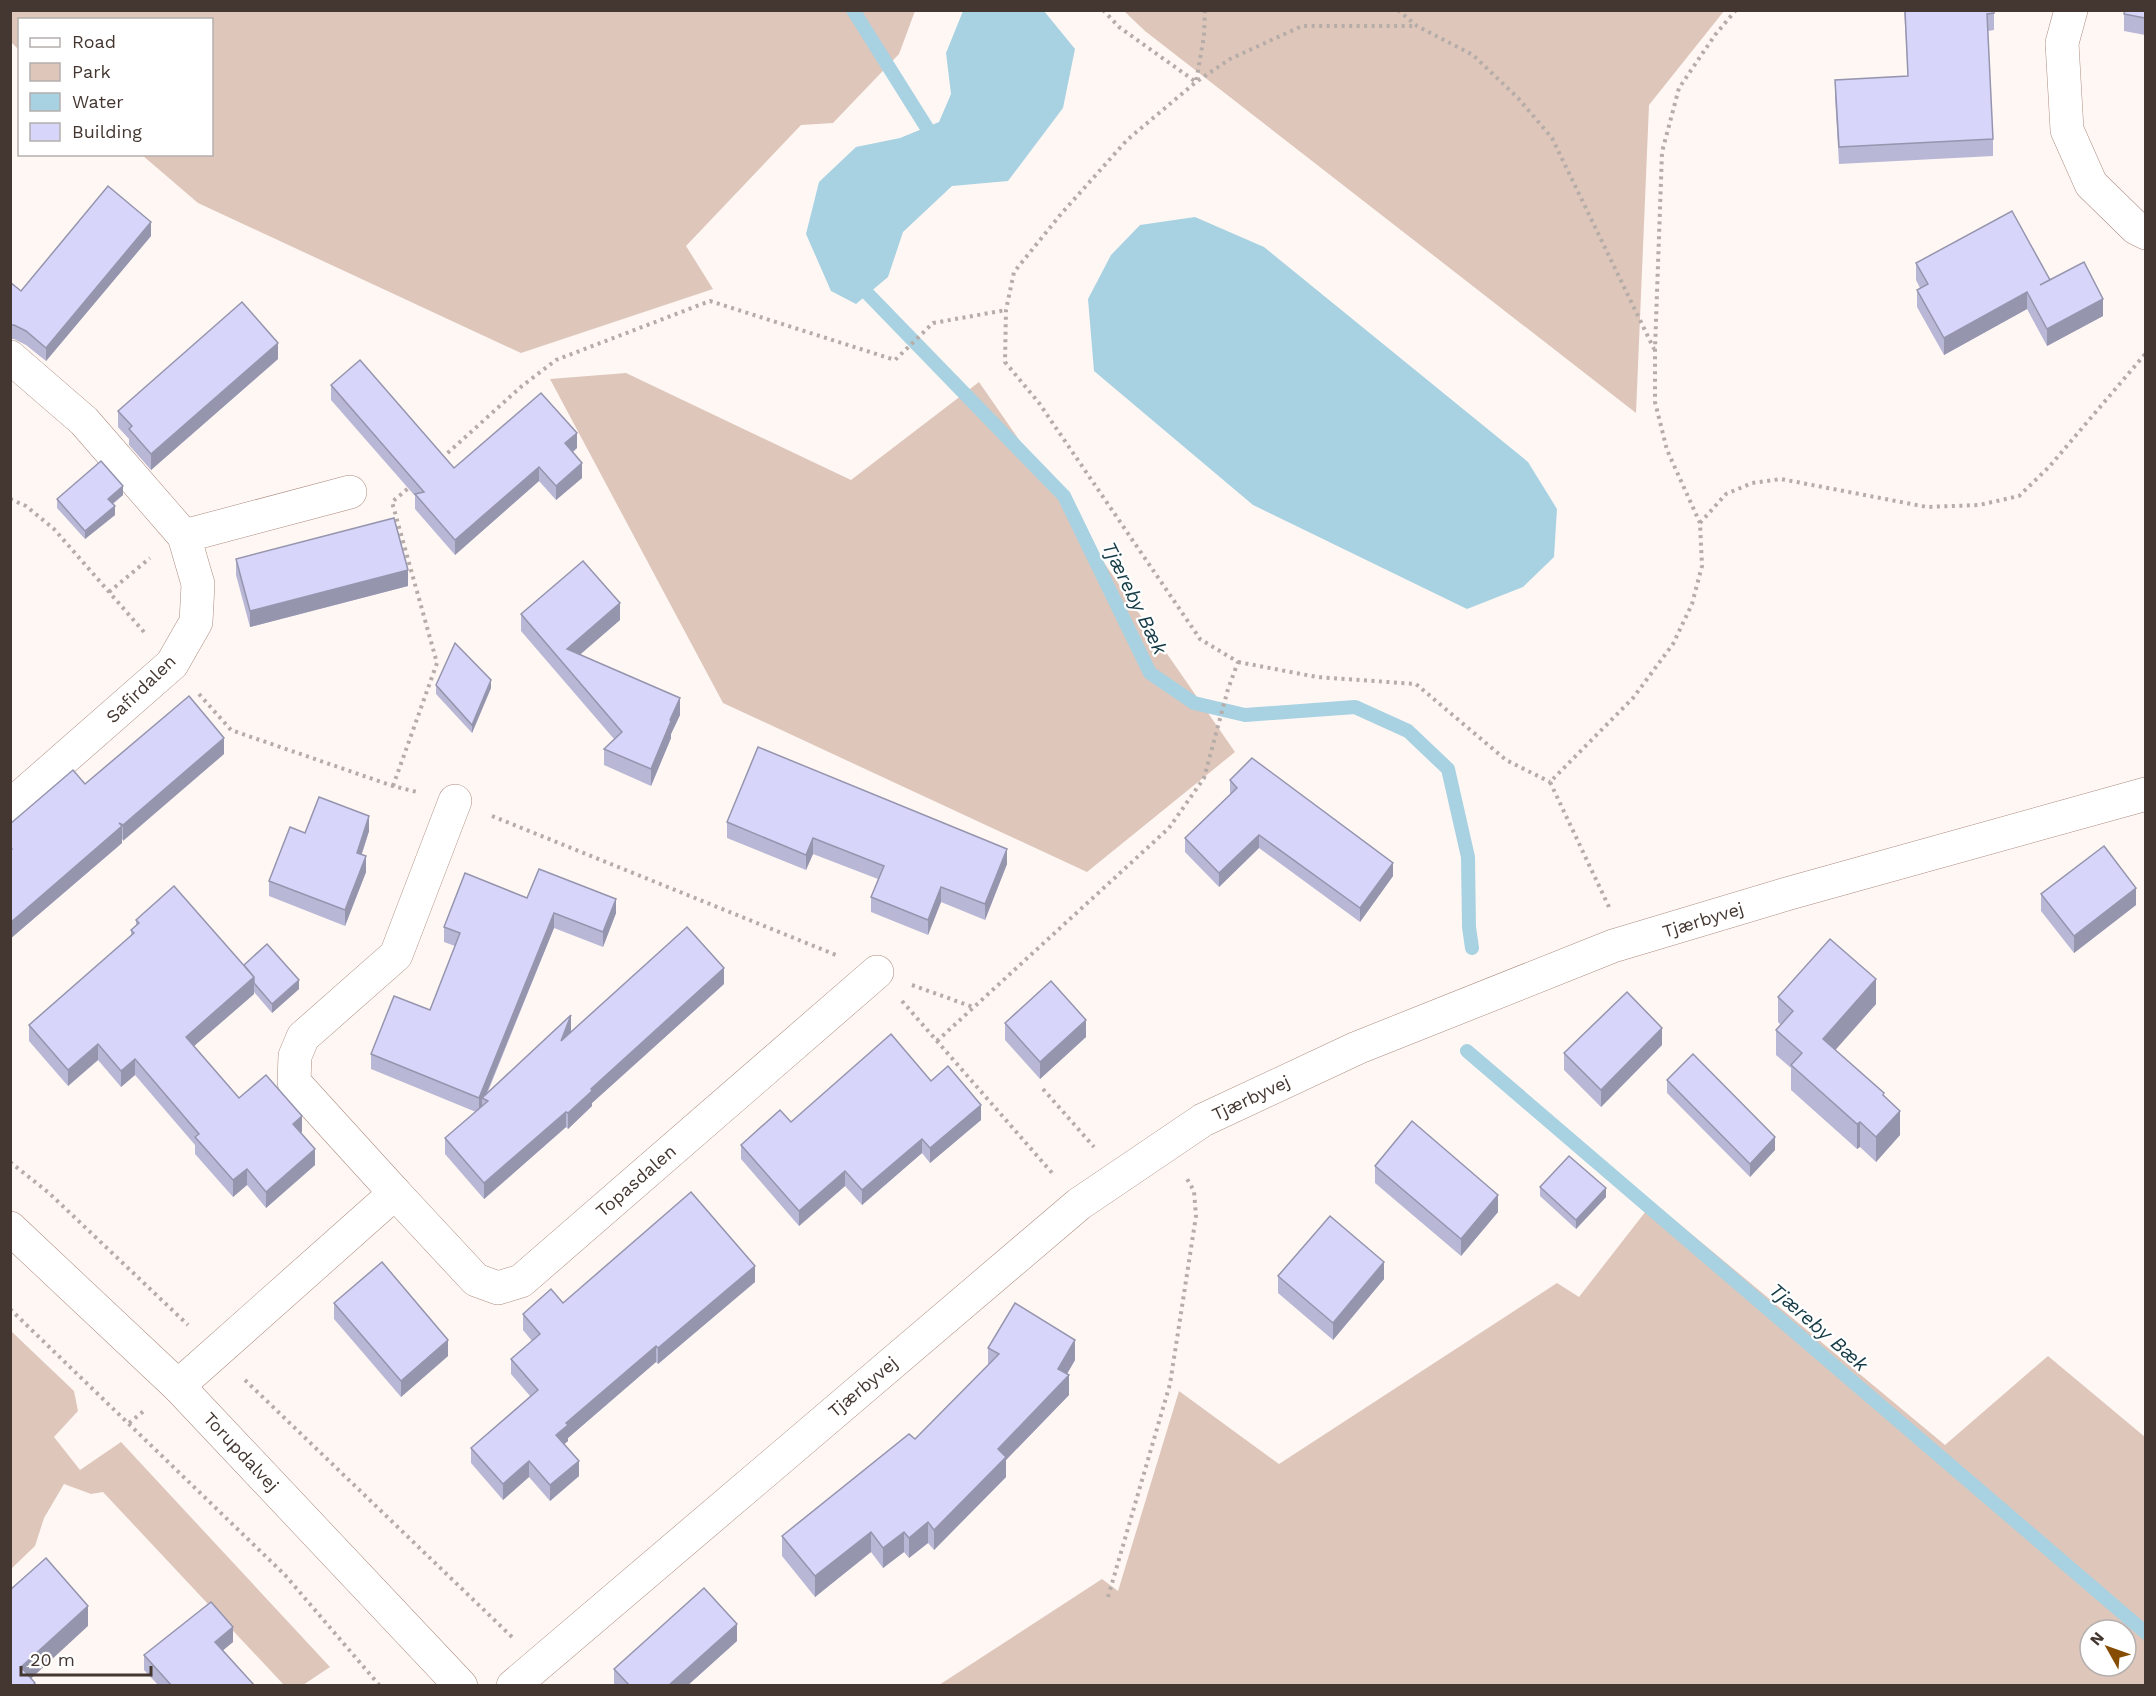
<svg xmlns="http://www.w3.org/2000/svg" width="2156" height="1696" font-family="'Work Sans',sans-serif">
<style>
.green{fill:#dec6bb;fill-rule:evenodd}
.water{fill:#a8d2e1}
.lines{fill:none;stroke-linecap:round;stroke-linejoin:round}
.stream{stroke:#a8d2e1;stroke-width:14}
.minor-casing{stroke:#ad8d80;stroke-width:34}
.path{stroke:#b6aca8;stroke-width:4;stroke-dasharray:3 4.5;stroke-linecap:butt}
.minor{stroke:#fff;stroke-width:33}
.wall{fill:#b9b7d6}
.shaded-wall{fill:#9695ae}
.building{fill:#d7d5f9;stroke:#9695ae;stroke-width:1.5}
.labels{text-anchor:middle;stroke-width:4.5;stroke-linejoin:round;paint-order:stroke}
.street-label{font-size:18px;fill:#443731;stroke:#fff}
.water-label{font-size:20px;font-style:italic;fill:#153b46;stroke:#fff}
</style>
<rect width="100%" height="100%" fill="#fff7f4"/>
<g class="green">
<path d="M11,10H915V11L899,54L833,123L801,125L686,246L713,289L521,353L198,203L142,155L212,154V20H20L19,50L11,42Z"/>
<path d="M1124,11H1724L1649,105L1636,413L1145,31Z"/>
<path d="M626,373L851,480L979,382L1235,752L1087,872L723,703L550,379Z"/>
<path d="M1653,1202L1945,1445L2048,1356L2145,1437V1685H939L1102,1579L1118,1591L1179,1391L1279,1464L1557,1283L1579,1297ZM2090,1630H2126V1666H2090Z"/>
<path d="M11,1331L74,1391L78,1411L54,1437L80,1470L121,1442L330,1667L303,1685H284L103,1492L91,1494L64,1484L44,1518L35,1546L11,1569Z"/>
</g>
<g class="water">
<path d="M963,11H1044L1075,49L1063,108L1008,181L952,186L903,232L888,277L856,304L831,291L806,234L819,182L856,147L900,138L939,122L951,94L946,53Z"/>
<path d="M1195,217L1264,247L1528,462L1557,509L1554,557L1523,587L1467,609L1253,505L1094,371L1088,299L1111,255L1140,225Z"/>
</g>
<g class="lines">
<g class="stream">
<path d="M853,10L927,128"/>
<path d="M868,294L1064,496L1150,673L1194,703L1245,715L1355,707L1408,731L1448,769L1468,857L1469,927L1472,948"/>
<path d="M1467,1051L2146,1633"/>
</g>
<g class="minor-casing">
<g id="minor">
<path d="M2071,10L2062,43L2067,130L2091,184L2136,228L2146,233"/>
<path d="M10,357L84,421L184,536L198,584L196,622L172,664L10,806"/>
<path d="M184,536L350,492"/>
<path d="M395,1193L294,1082L295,1056L303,1037L396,955L455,801"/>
<path d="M10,1228L178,1386L461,1686"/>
<path d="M178,1386L395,1193L476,1280L498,1288L521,1281L877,972"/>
<path d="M513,1686L1079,1204L1203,1120L1357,1048L1613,946L1790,893L2146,794"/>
</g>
</g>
<g class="path">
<path d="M1103,10L1119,27L1196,82L1204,36L1205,10"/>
<path d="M1398,10L1417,26L1473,55L1518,98L1552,138L1654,349"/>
<path d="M442,458L522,386L556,360L710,301L895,360L933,323L1006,310"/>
<path d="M10,499L26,506L54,529L144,632"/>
<path d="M1700,523L1726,494L1752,483L1781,479L1927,507L1979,505L2019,496L2049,467L2146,353"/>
<path d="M109,592L150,558"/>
<path d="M1238,662L1317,677L1416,684L1506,760L1550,782"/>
<path d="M199,694L231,730L393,786L417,792"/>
<path d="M393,786L437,663L392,502L412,485"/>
<path d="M492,816L836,955"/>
<path d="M1609,907L1550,782L1633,698L1673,644L1692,604L1702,566L1700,523L1667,450L1655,402V349L1662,152L1679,88L1715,35L1736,10"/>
<path d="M912,985L973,1007"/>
<path d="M902,1001L1053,1174"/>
<path d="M937,1041L1169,828L1204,778L1228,689L1238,662L1200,639L1039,403L1005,362L1006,310L1014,272L1061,214L1127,140L1196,82L1230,59L1302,26H1417"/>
<path d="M1043,1089L1094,1147"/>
<path d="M10,1162L49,1193L188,1325"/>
<path d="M10,1309L285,1575L380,1686"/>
<path d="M245,1380L512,1637"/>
<path d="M129,1423L145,1410"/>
<path d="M1108,1597L1170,1384L1196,1216L1194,1191L1187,1179"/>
</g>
<use href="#minor" class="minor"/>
</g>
<g class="wall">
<path d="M1904,10H1994V30L1988,31L1993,139V156L1839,164L1835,97V80L1908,76Z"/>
<path d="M2145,10V35L2124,31V14Z"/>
<path d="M151,236L46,361L26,345L14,339H10V282L21,291Z"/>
<path d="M1916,263L2050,280L2103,316L2047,346L2027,309L1944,355L1917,307V290L1920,288L1916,280Z"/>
<path d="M278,359L151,470L129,445V439L118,427V411Z"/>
<path d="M331,385L454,468L577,448L573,452L582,478L556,500L539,481L455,555L415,509V496L331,400Z"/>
<path d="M123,495L113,504L115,515L85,539L57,508V499Z"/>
<path d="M236,559L408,586L250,627L236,575Z"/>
<path d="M521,614L620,620L580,654L680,715L671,734V738L651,786L604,765V749L614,739L521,631Z"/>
<path d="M436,685L491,688L472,733L436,694Z"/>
<path d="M10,714L12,726V742H10Z"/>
<path d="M224,754L122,840V843L10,939V824L85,784Z"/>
<path d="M1230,780L1393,876L1360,922L1259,848L1219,887L1185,852V838L1230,794Z"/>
<path d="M727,822L1007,864L985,920L941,902L928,935L871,912V897L878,879L813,854L806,870L727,838Z"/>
<path d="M369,831L362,854L366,872L345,926L269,896V881L305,833Z"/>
<path d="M2041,894L2136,905L2074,953L2041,911Z"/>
<path d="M527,898L616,913L603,947L554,928L487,1094L571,1031L570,1033L724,984L592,1103V1106L568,1129L566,1127L484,1199L445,1154V1138L476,1112L371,1069V1054L430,1010L455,946L444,942V927Z"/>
<path d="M136,920L299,989L272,1013L254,992V994L194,1046L239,1098L302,1132L301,1133L315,1165L266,1208L247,1185L233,1197L195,1154V1145L135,1075L121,1087L98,1060L68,1086L29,1041V1025L131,936V930L136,925Z"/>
<path d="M1778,997L1876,1004L1835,1050L1884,1096L1900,1135L1876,1162L1860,1147L1857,1149L1791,1090V1068L1776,1055V1030L1781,1025L1778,1022Z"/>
<path d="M1005,1023L1086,1037L1040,1079L1005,1040Z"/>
<path d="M1662,1045L1601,1107L1564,1070V1053Z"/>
<path d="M1667,1080L1775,1150L1750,1177L1667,1093Z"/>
<path d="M931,1081L981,1120L930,1163L922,1153L862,1205L845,1186L799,1226L741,1159V1145L791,1122Z"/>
<path d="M1375,1166L1498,1212L1461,1256L1375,1183Z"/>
<path d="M1540,1187L1606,1197L1576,1229L1540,1196Z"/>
<path d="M1278,1276L1384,1279L1333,1340L1278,1293Z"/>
<path d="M755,1282L658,1364L656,1362L568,1438V1441L564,1444L579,1476L550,1501L529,1477L503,1500L471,1463V1448L530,1396L511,1374V1359L532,1341L523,1330V1314L563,1303Z"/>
<path d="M334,1303L448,1356L401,1397L334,1319Z"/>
<path d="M988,1348L1075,1360L1067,1374L1069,1395L1006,1460V1477L934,1550L928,1543L909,1558L904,1552L883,1568L871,1552L815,1597L782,1556V1536L915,1439L988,1365Z"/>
<path d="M737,1641L687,1686H614V1669Z"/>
<path d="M233,1642L223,1650L255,1686H159L144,1670V1655Z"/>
</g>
<g class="shaded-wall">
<path d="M151,222V236L46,361V348Z"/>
<path d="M2027,292V309L1944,355V338Z"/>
<path d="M2103,299V316L2047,346V329Z"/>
<path d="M278,343V359L151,470V454Z"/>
<path d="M577,433V448L565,458V443Z"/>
<path d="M582,463V478L556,500V486Z"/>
<path d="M539,467V481L455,555V540Z"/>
<path d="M123,486V495L108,507V499Z"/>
<path d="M115,506V515L85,539V531Z"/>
<path d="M408,570V586L250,627V611Z"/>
<path d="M620,603V620L567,666V649Z"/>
<path d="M491,680V688L472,733V725Z"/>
<path d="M680,698V715L671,734V738L651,786V769L670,720Z"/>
<path d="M224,738V754L123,841V825Z"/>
<path d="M369,816V831L357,868V853Z"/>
<path d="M122,826V843L10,939V923Z"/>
<path d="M1259,835V848L1219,887V873Z"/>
<path d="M813,838V854L806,870V855Z"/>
<path d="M1007,849V864L985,920V904Z"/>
<path d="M366,856V872L345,926V910Z"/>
<path d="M1393,863V876L1360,922V908Z"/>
<path d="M941,887V902L928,935V920Z"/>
<path d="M2136,888V905L2074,953V936Z"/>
<path d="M616,899V913L603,947V932Z"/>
<path d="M554,913V928L484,1099L482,1098V1106L479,1113V1098Z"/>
<path d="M724,968V984L592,1103V1106L568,1129V1113L591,1089Z"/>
<path d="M254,977V994L186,1053V1037Z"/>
<path d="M1876,979V1004L1823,1064V1039Z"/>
<path d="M299,980V989L272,1013V1004Z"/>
<path d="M571,1015V1031L561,1057V1041Z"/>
<path d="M1086,1020V1037L1040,1079V1062Z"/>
<path d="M1662,1028V1045L1601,1107V1090Z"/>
<path d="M98,1044V1060L68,1086V1070Z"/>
<path d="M135,1059V1075L121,1087V1071Z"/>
<path d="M981,1105V1120L930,1163V1148Z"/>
<path d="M1900,1111V1135L1876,1162V1137Z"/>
<path d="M566,1112V1127L484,1199V1183Z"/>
<path d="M302,1116V1132L293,1140V1124Z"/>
<path d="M1860,1122V1147L1857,1149V1124Z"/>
<path d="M1775,1137V1150L1750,1177V1164Z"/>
<path d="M922,1139V1153L862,1205V1190Z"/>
<path d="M315,1149V1165L266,1208V1192Z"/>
<path d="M247,1169V1185L233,1197V1180Z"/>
<path d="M845,1171V1186L799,1226V1211Z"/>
<path d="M1606,1188V1197L1576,1229V1220Z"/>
<path d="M1498,1195V1212L1461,1256V1239Z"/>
<path d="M1384,1262V1279L1333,1340V1323Z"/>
<path d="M755,1266V1282L658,1364V1348Z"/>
<path d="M448,1340V1356L401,1397V1381Z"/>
<path d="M1075,1340V1360L1061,1384L1069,1375V1395L1006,1460V1477L934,1550V1530L1058,1369Z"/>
<path d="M656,1346V1362L568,1438V1441L556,1451V1435L566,1423Z"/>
<path d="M529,1461V1477L503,1500V1484Z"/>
<path d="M579,1461V1476L550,1501V1485Z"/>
<path d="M928,1522V1543L909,1558V1538Z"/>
<path d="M871,1532V1552L815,1597V1576Z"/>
<path d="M904,1532V1552L883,1568V1548Z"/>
<path d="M88,1606V1626L23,1686L21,1667Z"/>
<path d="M737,1624V1641L687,1686H668Z"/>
<path d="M233,1627V1642L215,1657V1642Z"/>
</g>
<g class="building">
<path d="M1905,10H1994V13L1987,14L1993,139L1839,147L1835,80L1908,76Z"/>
<path d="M2125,10H2145V18L2124,14Z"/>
<path d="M108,186L151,222L46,348L26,331L14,325H10V282L21,291Z"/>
<path d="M2012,211L2050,280L2040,285L2084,262L2103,299L2047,329L2027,292L1944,338L1917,290L1928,284L1916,263Z"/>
<path d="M242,302L278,343L151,454L129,429L132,426L118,411Z"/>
<path d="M360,360L454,468L541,393L577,433L565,443L582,463L556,486L539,467L455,540L415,494L424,492L331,385Z"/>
<path d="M101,461L123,486L108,499L115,506L85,531L57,499Z"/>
<path d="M394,518L408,570L250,611L236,559Z"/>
<path d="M583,561L620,603L567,649L680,698L670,720L671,721L651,769L604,749L622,732L521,614Z"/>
<path d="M455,643L491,680L472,725L436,685Z"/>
<path d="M189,696L224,738L123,825L119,823L122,826L10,923V850L12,849L10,847V824L73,770L85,784Z"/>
<path d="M758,747L1007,849L985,904L941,887L928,920L871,897L884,866L813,838L806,855L727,822Z"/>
<path d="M1252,758L1393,863L1360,908L1259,835L1219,873L1185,838L1237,788L1230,780Z"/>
<path d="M319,797L369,816L357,853L366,856L345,910L269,881L290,827L305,833Z"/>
<path d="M2104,846L2136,888L2074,936L2041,894Z"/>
<path d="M539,869L616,899L603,932L554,913L479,1098L371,1054L394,996L430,1010L460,933L444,927L465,873L527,898Z"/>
<path d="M174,886L254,977L186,1037L239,1098L266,1075L302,1116L293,1124L315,1149L266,1192L247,1169L233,1180L195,1137L199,1134L135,1059L121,1071L98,1044L68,1070L29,1025L134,933L131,930L139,923L136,920Z"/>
<path d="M687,927L724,968L591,1089L592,1091L568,1113L566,1112L484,1183L445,1138L488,1101L482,1098L571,1015L561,1041Z"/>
<path d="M1830,939L1876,979L1823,1039L1884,1093L1883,1095L1900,1111L1876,1137L1860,1122L1857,1124L1791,1065L1802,1053L1776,1030L1793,1011L1778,997Z"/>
<path d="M267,944L299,980L272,1004L254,983V977L244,965Z"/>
<path d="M1051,981L1086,1020L1040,1062L1005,1023Z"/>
<path d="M1627,992L1662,1028L1601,1090L1564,1053Z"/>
<path d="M891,1034L931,1081L948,1066L981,1105L930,1148L922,1139L862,1190L845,1171L799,1211L741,1145L780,1110L791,1122Z"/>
<path d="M1693,1054L1775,1137L1750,1164L1667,1080Z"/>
<path d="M1412,1121L1498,1195L1461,1239L1375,1166Z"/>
<path d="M1569,1156L1606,1188L1576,1220L1540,1187Z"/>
<path d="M691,1192L755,1266L658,1348L656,1346L566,1423L568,1425L556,1435L579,1461L550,1485L529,1461L503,1484L471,1448L538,1390L511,1359L540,1334L523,1314L551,1289L563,1303Z"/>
<path d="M1330,1216L1384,1262L1333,1323L1278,1276Z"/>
<path d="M382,1262L448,1340L401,1381L334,1303Z"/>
<path d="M1015,1303L1075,1340L1058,1369L1069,1375L998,1449L1006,1457L934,1530L928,1522L909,1538L904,1532L883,1548L871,1532L815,1576L782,1536L909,1434L915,1439L999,1354L988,1348Z"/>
<path d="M46,1558L88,1606L21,1667L35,1683L32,1686H10V1590Z"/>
<path d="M704,1588L737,1624L668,1686H630L614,1669Z"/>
<path d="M211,1602L233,1627L215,1642L255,1686H172L144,1655Z"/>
</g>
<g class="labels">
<g class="street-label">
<text transform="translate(141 689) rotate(-44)" y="6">Safirdalen</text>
<text transform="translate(1703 920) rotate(-17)" y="6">Tjærbyvej</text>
<text transform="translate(1251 1098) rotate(-25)" y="6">Tjærbyvej</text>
<text transform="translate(636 1181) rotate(-41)" y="6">Topasdalen</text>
<text transform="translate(863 1387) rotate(-40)" y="6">Tjærbyvej</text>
<text transform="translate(241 1452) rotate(47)" y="6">Torupdalvej</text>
</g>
<g class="water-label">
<text transform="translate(1135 598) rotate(64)" y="7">Tjæreby Bæk</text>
<text transform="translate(1819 1327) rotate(41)" y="7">Tjæreby Bæk</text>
</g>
</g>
<rect width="2156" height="1696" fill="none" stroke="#443731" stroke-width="24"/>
<rect x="18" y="18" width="195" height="138" fill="#ffffff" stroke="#b4afad" stroke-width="1.5"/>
<rect x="30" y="38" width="30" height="9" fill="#ffffff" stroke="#b4afad" stroke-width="1.5"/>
<text x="72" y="48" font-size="18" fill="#443731">Road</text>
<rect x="30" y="63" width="30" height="18" fill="#dec6bb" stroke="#b4afad" stroke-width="1.5"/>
<text x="72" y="78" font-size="18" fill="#443731">Park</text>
<rect x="30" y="93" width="30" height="18" fill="#a8d2e1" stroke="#b4afad" stroke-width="1.5"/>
<text x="72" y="108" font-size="18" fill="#443731">Water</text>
<rect x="30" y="123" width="30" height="18" fill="#d7d5f9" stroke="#b4afad" stroke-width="1.5"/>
<text x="72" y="138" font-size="18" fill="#443731">Building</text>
<g transform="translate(2108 1648) rotate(310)"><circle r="28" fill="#ffffff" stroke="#b4afad" stroke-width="1.5"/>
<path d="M0-4.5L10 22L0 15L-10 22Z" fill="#864c02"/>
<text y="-9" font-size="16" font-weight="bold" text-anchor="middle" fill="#443731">N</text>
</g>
<path d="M21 1666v9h130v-9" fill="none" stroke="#443731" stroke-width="3"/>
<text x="30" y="1666" font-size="18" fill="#443731" stroke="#ffffff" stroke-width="4.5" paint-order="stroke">20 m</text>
</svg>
